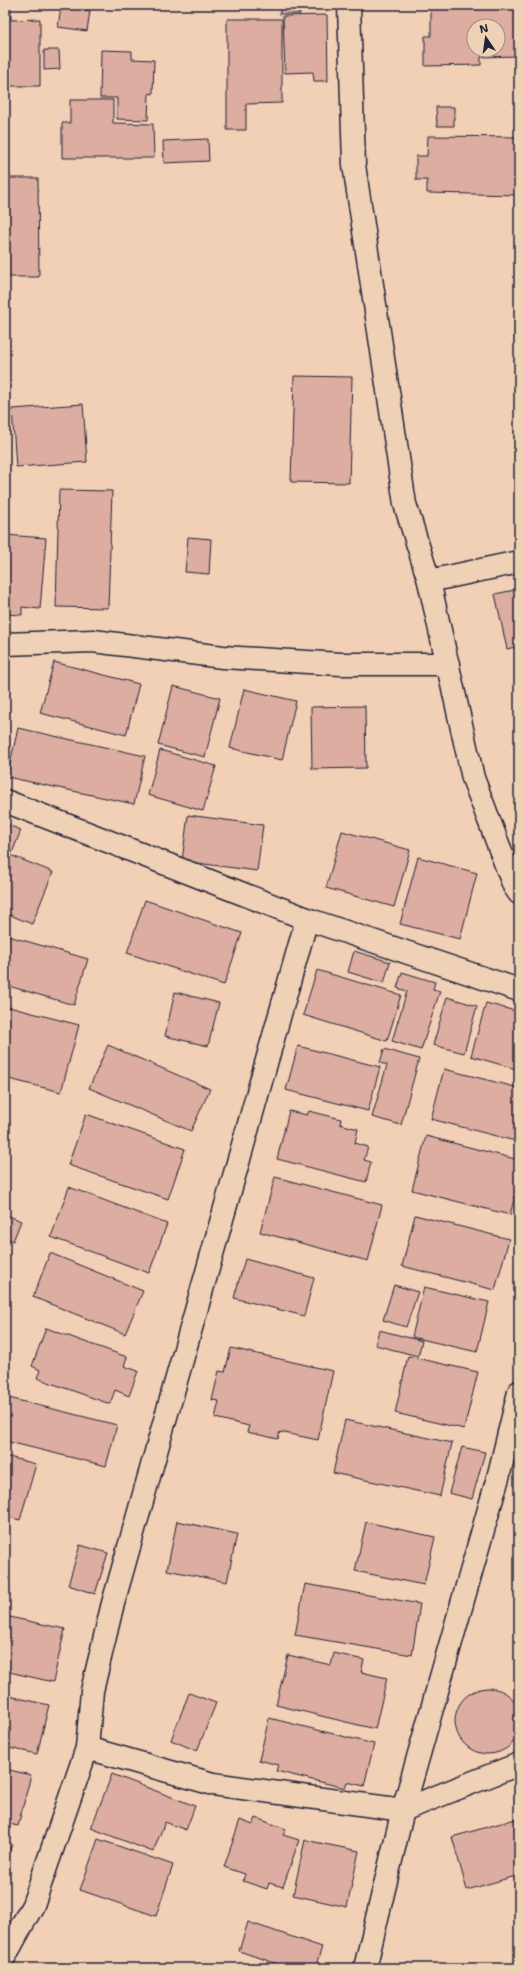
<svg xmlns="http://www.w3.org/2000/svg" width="524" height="1973" font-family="'Shantell Sans',sans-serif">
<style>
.building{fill:#dcada0;stroke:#22223b;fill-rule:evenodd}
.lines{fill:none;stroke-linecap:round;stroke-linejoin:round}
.minor-casing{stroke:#22223b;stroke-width:25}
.minor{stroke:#efd2b5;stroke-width:22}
</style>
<rect width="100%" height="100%" fill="#f2d0b5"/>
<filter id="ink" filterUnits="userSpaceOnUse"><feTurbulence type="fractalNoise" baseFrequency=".025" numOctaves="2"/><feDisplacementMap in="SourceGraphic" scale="8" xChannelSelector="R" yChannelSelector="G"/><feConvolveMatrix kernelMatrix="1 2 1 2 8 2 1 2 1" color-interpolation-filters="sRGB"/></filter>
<g filter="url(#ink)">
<g class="building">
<path d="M5,5H11V20L40,19V86H5Z"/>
<rect x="280" y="5" width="20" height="9"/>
<path d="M431,5H519V56L481,57V65L425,66V36H431ZM474,26H498V50H474Z"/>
<path d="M61,6L90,11L87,31L58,27Z"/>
<path d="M327,15L328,81H314L313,72L285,73L283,16Z"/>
<path d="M227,19H282V103L246,104V130H227Z"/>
<path d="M44,50H59L60,69L44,70Z"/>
<path d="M101,50L132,51V59L154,60L153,94L149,93L148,120L117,119V98H100Z"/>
<path d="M70,100H113V123L153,124L154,158H62V123H70Z"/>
<path d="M436,107H454V126H437Z"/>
<path d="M428,136L519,137V195L427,193V180H416V156H427Z"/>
<path d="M208,139L209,161L164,163L163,141Z"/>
<path d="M5,178H38L39,277H5Z"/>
<path d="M294,376L352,377L349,483L291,482Z"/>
<path d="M83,404L87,462L16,467L12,409Z"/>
<path d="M59,490L112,491L108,608L56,607Z"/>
<path d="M5,535L46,538L40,609L22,607V615L5,614Z"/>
<path d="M188,537L211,539L209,574L185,572Z"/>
<path d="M519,589V646L507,649L495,594Z"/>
<path d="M54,662L139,684L126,735L40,713Z"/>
<path d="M173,686L220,698L205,757L158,745Z"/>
<path d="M244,689L296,701L282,760L230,748Z"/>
<path d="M365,706L366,768L312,769L311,707Z"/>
<path d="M18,728L145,756L134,804L7,777Z"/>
<path d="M160,750L216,766L203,811L148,795Z"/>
<path d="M188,815L263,825L257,871L182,861Z"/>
<path d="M5,824L21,830L12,853L5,850Z"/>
<path d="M342,831L410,850L394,907L326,888Z"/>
<path d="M5,853L53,872L32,924L5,913Z"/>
<path d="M418,857L477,873L460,939L400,924Z"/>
<path d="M145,900L242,933L224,985L127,953Z"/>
<path d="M5,935L88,959L74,1005L5,985Z"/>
<path d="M354,951L390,962L384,983L348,972Z"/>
<path d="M317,970L401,995L387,1041L303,1015Z"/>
<path d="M402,972L435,982L433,989L440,991L421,1050L392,1041L407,991L397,988Z"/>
<path d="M175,992L219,1003L208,1046L165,1036Z"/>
<path d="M447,997L477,1006L464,1053L433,1045Z"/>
<path d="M486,1003L519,1012V1070L471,1056Z"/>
<path d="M5,1006L79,1025L61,1092L5,1078Z"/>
<path d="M108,1045L210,1089L191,1131L89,1088Z"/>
<path d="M298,1046L380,1067L368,1111L286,1090Z"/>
<path d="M384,1049L419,1059L401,1125L372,1117L387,1065L380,1063Z"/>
<path d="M444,1069L519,1088V1142L431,1119Z"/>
<path d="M289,1111L307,1115L309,1111L341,1119L340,1124L358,1129L355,1143L368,1147L364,1160L371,1162L366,1182L277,1159Z"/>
<path d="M86,1114L185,1149L168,1199L68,1165Z"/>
<path d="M426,1136L519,1160V1180L510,1215L412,1190Z"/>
<path d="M275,1177L382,1205L368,1261L260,1232Z"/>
<path d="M69,1187L167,1224L149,1273L51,1237Z"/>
<path d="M5,1214L21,1221L13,1241L5,1238Z"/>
<path d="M415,1215L509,1239L495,1290L402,1266Z"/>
<path d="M50,1253L143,1291L125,1334L33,1297Z"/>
<path d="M245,1259L314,1278L304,1316L234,1298Z"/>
<path d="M394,1285L418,1292L406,1327L383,1320Z"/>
<path d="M424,1287L489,1302L477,1352L412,1337Z"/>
<path d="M46,1328L127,1357L124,1366L138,1371L129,1396L115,1390L110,1404L37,1378L40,1370L32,1366Z"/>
<path d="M379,1330L422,1341L418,1356L375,1345Z"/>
<path d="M231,1348L333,1371L318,1440L280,1432L278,1439L247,1432L249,1426L215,1418L219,1401L212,1400L219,1371L225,1372Z"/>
<path d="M408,1356L478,1372L464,1429L395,1413Z"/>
<path d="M5,1397L117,1425L106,1466L5,1441Z"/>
<path d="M345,1420L452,1443L440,1496L333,1473Z"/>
<path d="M462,1447L485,1452L472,1499L449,1493Z"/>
<path d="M5,1456L36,1464L20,1520L5,1516Z"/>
<path d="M177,1521L237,1534L227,1582L167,1570Z"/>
<path d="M366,1522L435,1537L424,1585L355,1571Z"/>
<path d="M80,1545L108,1553L95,1594L68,1585Z"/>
<path d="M305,1584L420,1604L412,1655L295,1635Z"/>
<path d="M5,1616L65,1629L53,1682L5,1671Z"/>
<path d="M334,1653L364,1660L361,1672L387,1678L375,1729L276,1705L288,1655L331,1665Z"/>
<circle cx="488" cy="1721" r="33"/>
<path d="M189,1693L216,1703L197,1751L171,1740Z"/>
<path d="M5,1695L49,1705L37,1754L5,1747Z"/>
<path d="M269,1718L374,1744L364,1786L347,1782L345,1788L276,1771L278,1765L259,1760Z"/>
<path d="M5,1769L31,1775L18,1826L5,1823Z"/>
<path d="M112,1774L195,1806L186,1830L165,1822L153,1852L91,1828Z"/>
<path d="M256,1818L286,1829L283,1835L299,1840L283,1887L269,1883L267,1889L243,1881L245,1874L224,1867L240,1820L253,1825Z"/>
<path d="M519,1818V1875L467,1890L452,1837Z"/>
<path d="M98,1839L173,1865L156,1916L80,1890Z"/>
<path d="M305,1840L359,1851L347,1907L293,1895Z"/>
<path d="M5,1842L12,1844L5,1865Z"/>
<path d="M248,1922L322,1947L315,1968H290L239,1951Z"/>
</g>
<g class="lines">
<g class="minor-casing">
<g id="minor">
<path d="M349,5L354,165L405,504L429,581L473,778L514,886L519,893"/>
<path d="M429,581L519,562"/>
<path d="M5,644L93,641L223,657L341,664H448"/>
<path d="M5,801L307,919L519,990"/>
<path d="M87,1748L213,1784L403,1810L519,1764"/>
<path d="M5,1956L33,1905L87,1748L92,1691L112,1607L307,919"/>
<path d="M365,1968L403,1810L499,1474L519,1392"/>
</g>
</g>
<use href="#minor" class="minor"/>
</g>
</g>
<rect width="524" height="1973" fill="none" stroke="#efd2b5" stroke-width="20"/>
<rect x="10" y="10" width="504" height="1953" fill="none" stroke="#22223b" stroke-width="1.5" filter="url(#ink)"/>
<g transform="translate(486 38) rotate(347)"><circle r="19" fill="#efd2b5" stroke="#9d8c84"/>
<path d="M0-3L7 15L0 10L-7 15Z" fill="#22223b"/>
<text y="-6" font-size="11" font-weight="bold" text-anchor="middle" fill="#22223b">N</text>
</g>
</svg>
